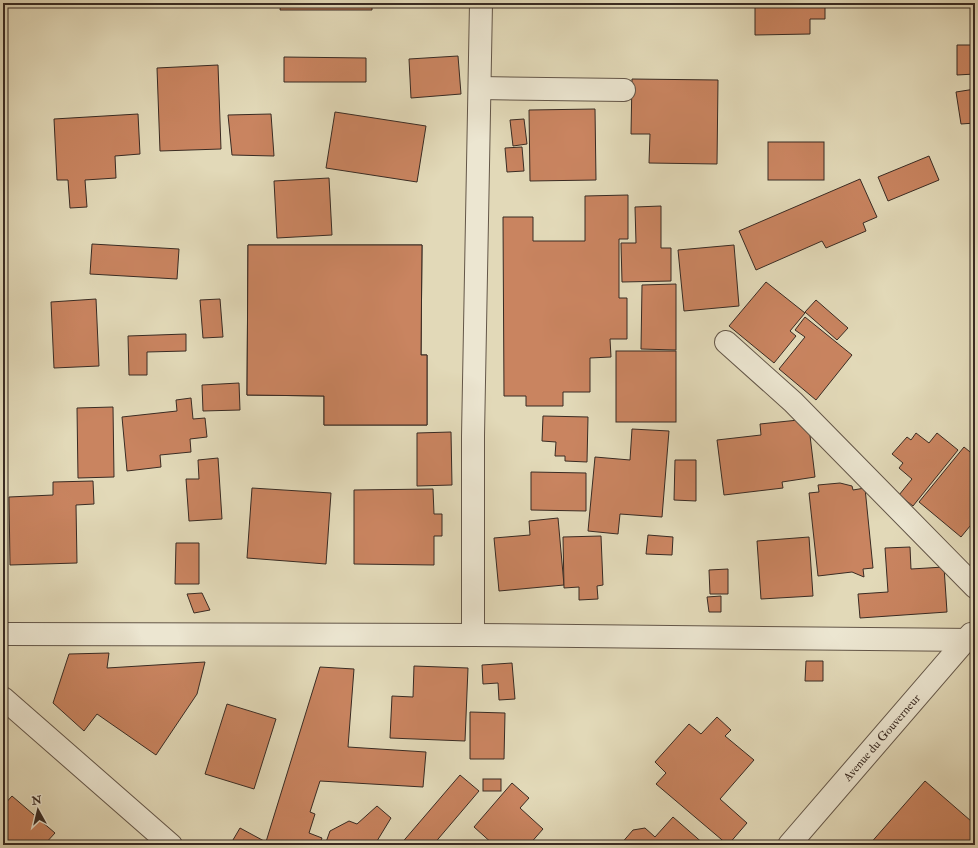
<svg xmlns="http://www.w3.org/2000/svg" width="978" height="848" font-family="'IM FELL Double Pica',serif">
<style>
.building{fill:#c98460;stroke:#392b23}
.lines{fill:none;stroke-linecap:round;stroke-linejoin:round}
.minor-casing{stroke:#635648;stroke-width:24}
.minor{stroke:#ece6d1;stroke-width:22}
.labels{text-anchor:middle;stroke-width:3;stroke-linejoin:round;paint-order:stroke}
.street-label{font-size:12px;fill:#392b23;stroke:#ece6d1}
</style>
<rect width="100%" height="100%" fill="#e2d9b8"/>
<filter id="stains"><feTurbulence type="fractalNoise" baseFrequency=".005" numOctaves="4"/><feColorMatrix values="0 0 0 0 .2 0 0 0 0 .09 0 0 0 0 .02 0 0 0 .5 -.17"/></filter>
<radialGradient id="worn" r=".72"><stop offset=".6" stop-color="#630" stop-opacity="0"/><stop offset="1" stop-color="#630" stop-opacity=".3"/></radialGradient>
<g class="building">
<rect x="3" y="3" width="49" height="2"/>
<path d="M281,3H372V10H280Z"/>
<path d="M755,3H825V19H810V34L755,35Z"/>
<path d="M957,45H975V74L957,75Z"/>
<path d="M458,56L461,94L411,98L409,59Z"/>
<path d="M284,57L366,58V82H284Z"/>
<path d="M218,65L221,149L160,151L157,68Z"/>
<path d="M632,79L718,80L717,164L649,163L650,134H631Z"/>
<path d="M975,89V123L961,124L956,92Z"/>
<path d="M595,109L596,180L530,181L529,110Z"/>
<path d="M335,112L426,126L417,182L326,168Z"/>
<path d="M138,114L140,154L115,156L116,178L85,180L87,207L70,208L68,180H57L54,119Z"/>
<path d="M271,114L274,156L232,155L228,115Z"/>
<path d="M524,119L527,144L513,146L510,120Z"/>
<rect x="768" y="142" width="56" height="38"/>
<path d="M522,147L524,171L507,172L505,148Z"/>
<path d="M929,156L939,180L888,201L878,177Z"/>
<path d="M329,178L332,235L277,238L274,181Z"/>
<path d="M860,179L877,217L863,223L866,231L826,248L822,241L756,270L739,231Z"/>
<path d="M628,195V239H619V298H627V339H610L611,357L590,358V392H563V406H526V396H504L503,217H533V241H585V196Z"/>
<path d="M661,206V248H671V281L622,282L621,243H636L635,207Z"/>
<path d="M92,244L179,249L177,279L90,274Z"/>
<path d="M248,245H422L421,355H427V425H324V396L247,395Z"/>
<path d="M248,245H422L421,355H427V425H324V396L247,395Z"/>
<path d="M734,245L739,306L684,311L678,250Z"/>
<path d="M766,282L805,313L790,331L796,336L774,363L729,326Z"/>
<path d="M676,284V350L641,349L642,285Z"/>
<path d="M96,299L99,366L54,368L51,302Z"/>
<path d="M220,299L223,337L203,338L200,300Z"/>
<path d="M816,300L848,328L837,340L805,312Z"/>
<path d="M805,317L852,355L816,400L779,369L805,337L795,330Z"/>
<path d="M186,334V351L147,352V375H129L128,336Z"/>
<rect x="616" y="351" width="60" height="71"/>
<path d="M239,383L240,410L203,411L202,385Z"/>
<path d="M191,398L193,419L205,418L207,437L190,439L191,452L160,455L161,467L127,471L122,417L177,411L176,400Z"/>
<path d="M113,407L114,477L78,478L77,408Z"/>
<path d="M543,416L588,417L587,462L565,461V456H555L556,442L542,441Z"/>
<path d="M808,419L815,477L782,482L783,488L724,495L717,440L761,435L760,424Z"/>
<path d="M632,429L669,431L662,517L620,514L618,534L588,531L595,457L630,460Z"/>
<path d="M451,432L452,485L417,486V433Z"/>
<path d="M916,433L929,443L937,433L958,450L913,506L899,495L912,479L899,468L903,463L892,454L907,437L911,440Z"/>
<path d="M964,447L975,456V520L961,537L919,502Z"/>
<path d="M218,458L222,519L189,521L186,479H199L198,460Z"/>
<path d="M675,460H696V501L674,500Z"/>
<path d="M531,472L586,473V511L531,510Z"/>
<path d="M93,481L94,504L76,505L77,563L10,565L9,497L53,495V482Z"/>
<path d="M840,483L852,486L853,490L865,488L873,568L863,569L864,577L852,572L818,576L809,493L819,492L818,485Z"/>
<path d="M252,488L331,493L326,564L247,558Z"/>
<path d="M433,489L434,514H442V536H434V565L354,564V490Z"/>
<path d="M558,518L564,585L499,591L494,538L530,535L529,521Z"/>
<path d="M648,535L673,537L672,555L646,554Z"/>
<path d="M601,536L603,585L597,586L598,599L579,600V587L564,588L563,537Z"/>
<path d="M809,537L813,596L761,599L757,541Z"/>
<path d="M176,543H199V584H175Z"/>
<path d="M910,547L911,569L944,567L947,612L860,618L858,594L888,592L885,548Z"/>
<path d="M728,569V594H710L709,570Z"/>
<path d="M202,593L210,610L194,613L187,594Z"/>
<path d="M721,596V612H709L707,597Z"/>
<path d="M109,653L107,668L205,662L197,694L156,755L97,714L84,731L53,703L69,654Z"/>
<path d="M806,661H823V681H805Z"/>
<path d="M512,663L515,699L499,700L498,683L483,684L482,665Z"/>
<path d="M414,666L468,668L465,741L390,738L392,696L413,697Z"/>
<path d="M320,667L354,669L348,747L426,752L423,787L320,781L310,812L315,814L309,833L322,838L319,845H265Z"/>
<path d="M227,704L276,719L254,789L205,774Z"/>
<path d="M470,712L505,713L504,759H470Z"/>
<path d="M717,717L731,730L725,736L754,760L720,799L747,823L728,845L656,784L666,773L655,762L689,724L701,734Z"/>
<path d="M460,775L479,791L433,845H400Z"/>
<rect x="483" y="779" width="18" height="12"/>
<path d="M925,781L971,821V845H869Z"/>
<path d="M512,783L529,798L520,808L543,829L529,845H494L474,827Z"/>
<path d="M12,796L55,833L44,845H3V806Z"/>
<path d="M377,806L391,818L377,841L379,845H325L330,831L349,821L357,824Z"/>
<path d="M673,817L705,845H620L633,830L645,828L655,837Z"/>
<path d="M240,828L264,841L262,845H230Z"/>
</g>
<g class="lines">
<g class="minor-casing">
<g id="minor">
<path d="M480,88L624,90"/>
<path d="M726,342L793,402L975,587"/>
<path d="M3,634L473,635L975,640"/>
<path d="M473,635V436L481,3"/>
<path d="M3,698L171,845"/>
<path id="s1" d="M789,845L971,634"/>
</g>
</g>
<use href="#minor" class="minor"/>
</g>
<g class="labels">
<g class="street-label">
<text dy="4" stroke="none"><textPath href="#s1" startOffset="142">Avenue du Gouverneur</textPath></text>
</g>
</g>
<rect width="978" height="848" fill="none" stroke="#e2d9b8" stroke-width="16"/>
<rect x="4" y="4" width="970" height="840" fill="none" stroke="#392b23" stroke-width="2"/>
<rect x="8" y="8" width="962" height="832" fill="none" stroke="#392b23"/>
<g transform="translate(38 810) rotate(352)" stroke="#ece6d1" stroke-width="3" paint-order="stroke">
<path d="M0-3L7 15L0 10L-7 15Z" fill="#392b23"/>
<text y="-6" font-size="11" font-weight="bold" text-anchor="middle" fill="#392b23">N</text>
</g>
<rect width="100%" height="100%" filter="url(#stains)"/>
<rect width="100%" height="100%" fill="url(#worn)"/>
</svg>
